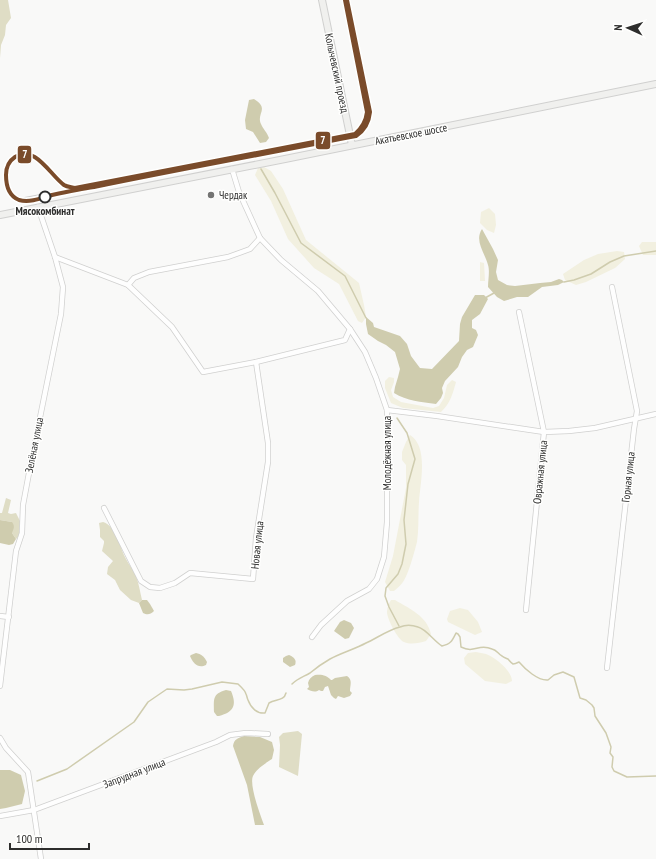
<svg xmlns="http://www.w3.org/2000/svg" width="656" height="859" font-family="'PT Sans Narrow',sans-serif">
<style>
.green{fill:#f2f0e0}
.forest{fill:#dfddc5}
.water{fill:#cfccae}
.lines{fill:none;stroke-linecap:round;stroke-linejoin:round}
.stream{stroke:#cfccae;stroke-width:1.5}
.street-casing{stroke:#d0d0cf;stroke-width:6}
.secondary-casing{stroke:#d0d0cf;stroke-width:8}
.street{stroke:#fefefe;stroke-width:4.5}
.secondary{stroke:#f0f0ee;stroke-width:6}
.tram{stroke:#cecece;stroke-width:1}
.tram-1-casing{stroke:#fffffe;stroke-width:7}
.tram-1{stroke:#7a4b2a;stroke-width:4}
.poi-dot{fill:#747473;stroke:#fffffe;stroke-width:1.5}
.stop-dot{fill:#fffffe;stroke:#2d2d2c;stroke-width:2}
.labels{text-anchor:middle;stroke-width:3;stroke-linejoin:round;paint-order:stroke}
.street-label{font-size:11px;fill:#2d2d2c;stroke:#fffffe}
.poi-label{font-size:11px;fill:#2d2d2c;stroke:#fffffe;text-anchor:start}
.stop-label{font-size:11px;font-weight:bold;fill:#2d2d2c;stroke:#fffffe}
.line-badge{stroke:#fffffe;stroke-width:1.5}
.badge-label{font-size:11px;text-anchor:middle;font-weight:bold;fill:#fff}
</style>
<rect width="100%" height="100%" fill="#f9f9f8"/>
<g class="green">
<path d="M264,167L271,171L283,189L306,240L359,283L364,305L366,317L362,323L358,321L339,284L314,268L288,239L271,201L255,175L258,168Z"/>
<path d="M489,208L495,214L496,225L494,233L487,230L480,223L481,212Z"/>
<path d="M642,242H656V255H643L639,246Z"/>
<path d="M617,251L624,252L625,259L615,268L586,282L576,285L565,280L563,274L584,260L598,254Z"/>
<path d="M480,262L484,263L485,281H480Z"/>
<path d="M389,377L394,378V382L391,390L393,397L401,402L433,408L439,406L444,398L447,385L452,380L456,382C453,393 450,404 441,412L403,408L391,403L385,388V381Z"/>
<path d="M410,435C429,447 420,483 419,502C418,515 419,529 417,542C414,553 409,573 403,582C400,586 397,588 394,591H390L385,582L393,556L406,488V465L402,460V452L406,442Z"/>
<path d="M391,600H395C410,609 427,616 431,634L426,641C419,643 411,645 404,642C398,640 387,619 387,612C387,608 389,603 391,600Z"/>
<path d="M460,608L468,610L478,622L482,632L475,635L448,622L447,619L450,611Z"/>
<path d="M476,652C479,653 483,653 486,654C495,657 512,671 512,681L506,684L485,681L465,664L464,658L468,653Z"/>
</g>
<g class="forest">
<path d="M0,0H8L11,18L6,25L5,35L1,45L0,58Z"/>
<path d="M6,498L11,500L8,513L11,514L16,513L20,521L19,536L16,539L12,533V522L0,520V513H2Z"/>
<path d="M103,522C115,525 120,547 125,557C128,564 134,570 136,576C139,584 140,592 142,600L139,603L131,600L120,590L115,580L107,574L108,567L113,561L102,551L104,543V541L100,537V530L99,523Z"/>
<path d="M298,731L302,734L298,776L279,767L280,745L279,737L283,733Z"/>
</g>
<g class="water">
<path d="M254,99C270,109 256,113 261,124C263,129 267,132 269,138L266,142L260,143L253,132L246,129L245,120L249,100Z"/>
<path d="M482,229L493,249L498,260L496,272L498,280L507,285L515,286L540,283L551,282L559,279L562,280L564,282L558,285L542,287L528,297H517L504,301L497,297L488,287C488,280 490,271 488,265C485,253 474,241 482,229Z"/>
<path d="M475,295H484L488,299L480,314L472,320V328L476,330L478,335L473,347L467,350L462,357L458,367L445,381L442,388L443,393L441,398L436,404C421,402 407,401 394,393L395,387L398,377L400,369L395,352L386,345L378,341L368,334L366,324V317L373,323L374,327L400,336L407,344L411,356L420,368L432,369L459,341L460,324L462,317Z"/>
<path d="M0,520L12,522C15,526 14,528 12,533L16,539L13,544L9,545L0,543Z"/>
<path d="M142,600H147L150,604L154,611C150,615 147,615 143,613L139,603Z"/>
<path d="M344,620L351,623L354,628L349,638L345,639L334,631L340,622Z"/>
<path d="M196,653C201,654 204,656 207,662L206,665C198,669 193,663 190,656L191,655Z"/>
<path d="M289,655C294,657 297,660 295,665L290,667L283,662V658L286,656Z"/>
<path d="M315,675C321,674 327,675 331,680H332L335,678L347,676C353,680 350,685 350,691L352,693L350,696L344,698L338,696L336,699L334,698L331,695L328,686L325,687L323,691H321L319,690C315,693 311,691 307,689L309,687L308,683C309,679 311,677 315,675Z"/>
<path d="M226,690L231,691C237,705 234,712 219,716H217L214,712C214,699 212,694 226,690Z"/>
<path d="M244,736L260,737L272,742L274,750L272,759C266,763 256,769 253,776C249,785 260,814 264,825H255L247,785L233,746C234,739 238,738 244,736Z"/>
<path d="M0,770H10L21,775L25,791L22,804L6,808L0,809Z"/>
</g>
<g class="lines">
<g class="stream">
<path d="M261,169L275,193L301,243L345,276L366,318"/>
<path d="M564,282L574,280L591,274L610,262L624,256L656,251"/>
<path d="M485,298L494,293"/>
<path d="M397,418L407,433L415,459L408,484L404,520L406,544L402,564L398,574L386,588L385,596L389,607L399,626"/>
<path d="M292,684C298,678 303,677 310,673C316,668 323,663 330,659C341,653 355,649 366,643C377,638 388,630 400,627C405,625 412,625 418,627C426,629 434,641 442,646C451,644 452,641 456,633L458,634L460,637L461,647C475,654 478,643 492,649C497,650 498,654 502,656C504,658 506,658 508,659C509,660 511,663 513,664C514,664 517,663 519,662C525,669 538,681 548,680L554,675L563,672L574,677L580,698L586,700L592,705L594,708L595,716L606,733L611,747L610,753L613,757L612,767L614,771L627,777L656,776"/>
<path d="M37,781L67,769L134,722L148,702L167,689L184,690L192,689L222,682L238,684C240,686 245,690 246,694C247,696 247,698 248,700C251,708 257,714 265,713L269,703C276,699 284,701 286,693"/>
</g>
<g class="street-casing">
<g id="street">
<path d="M232,169L239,192L260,238L281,260L318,291L350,329L365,352L376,378L387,410V522L384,557L377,579L369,589L347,601L321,625L312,637"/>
<path d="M55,257L128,285L172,327L203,372L256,362L345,340L350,329"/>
<path d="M128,285L134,278L149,272L228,257L250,249L260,238"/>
<path d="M519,312L544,432L526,610"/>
<path d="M387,410L437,416L544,432L569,431L595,428L656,414"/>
<path d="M104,508L141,581L150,587L160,588L175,583L190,573L253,579L256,538L268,462V443L256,362"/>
<path d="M0,616L9,617"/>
<path d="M607,668L634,429L637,411L612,287"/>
<path d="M0,686L16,551L22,533L23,505L32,457L61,314L63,287L55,257L38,207"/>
<path d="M0,738L6,748L28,772L41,859"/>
<path d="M0,816L34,810L216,742L230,735L246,733L268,734"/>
</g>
</g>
<g class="secondary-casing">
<g id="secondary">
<path d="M322,0L352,145"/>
<path d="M0,215L285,159L656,84"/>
</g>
</g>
<use href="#street" class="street"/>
<use href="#secondary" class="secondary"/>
<path class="tram" d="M22,198L75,188"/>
<g class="tram-1-casing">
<path id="tram-1" d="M345,0L367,112C366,121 362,128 355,134L75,188C71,187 67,187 64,185C50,175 35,144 15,157C9,161 6,168 6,175C6,185 9,196 19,200C30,203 42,198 52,195C66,192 80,189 94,187C181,169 269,153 356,136C365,130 369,123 370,112L347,0"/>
</g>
<use href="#tram-1" class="tram-1"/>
</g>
<circle class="poi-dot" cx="211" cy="195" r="4"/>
<circle class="stop-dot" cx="45" cy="197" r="5.5"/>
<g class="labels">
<g class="street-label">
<text transform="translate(337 73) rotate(78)" y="4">Колычевский проезд</text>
<text transform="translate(411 134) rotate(-11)" y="4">Акатьевское шоссе</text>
<text transform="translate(34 445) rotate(-79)" y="4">Зелёная улица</text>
<text transform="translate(387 453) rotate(-90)" y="4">Молодёжная улица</text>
<text transform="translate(540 472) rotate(-84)" y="4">Овражная улица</text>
<text transform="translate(628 477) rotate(-84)" y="4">Горная улица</text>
<text transform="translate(257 545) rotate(-84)" y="4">Новая улица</text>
<text transform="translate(134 773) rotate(-21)" y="4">Запрудная улица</text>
</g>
<g class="poi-label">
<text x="219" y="199">Чердак</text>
</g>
<g class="stop-label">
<text x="45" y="215">Мясокомбинат</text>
</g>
</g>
<g class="line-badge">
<rect x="315" y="131" width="16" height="19" rx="4" fill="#7a4b2a"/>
<rect x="17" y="145" width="15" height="19" rx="4" fill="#7a4b2a"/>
</g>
<g class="badge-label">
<text x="323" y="144">7</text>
<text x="25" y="158">7</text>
</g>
<g transform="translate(628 28) rotate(273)" stroke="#fffffe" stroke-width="3" paint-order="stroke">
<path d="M0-3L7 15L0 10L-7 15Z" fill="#2d2d2c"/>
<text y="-6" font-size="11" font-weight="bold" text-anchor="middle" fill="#2d2d2c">N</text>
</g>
<path d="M10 843v6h79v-6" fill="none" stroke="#2d2d2c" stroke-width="2"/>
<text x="16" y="843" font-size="12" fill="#2d2d2c" stroke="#fffffe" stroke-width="3" paint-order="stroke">100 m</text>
</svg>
